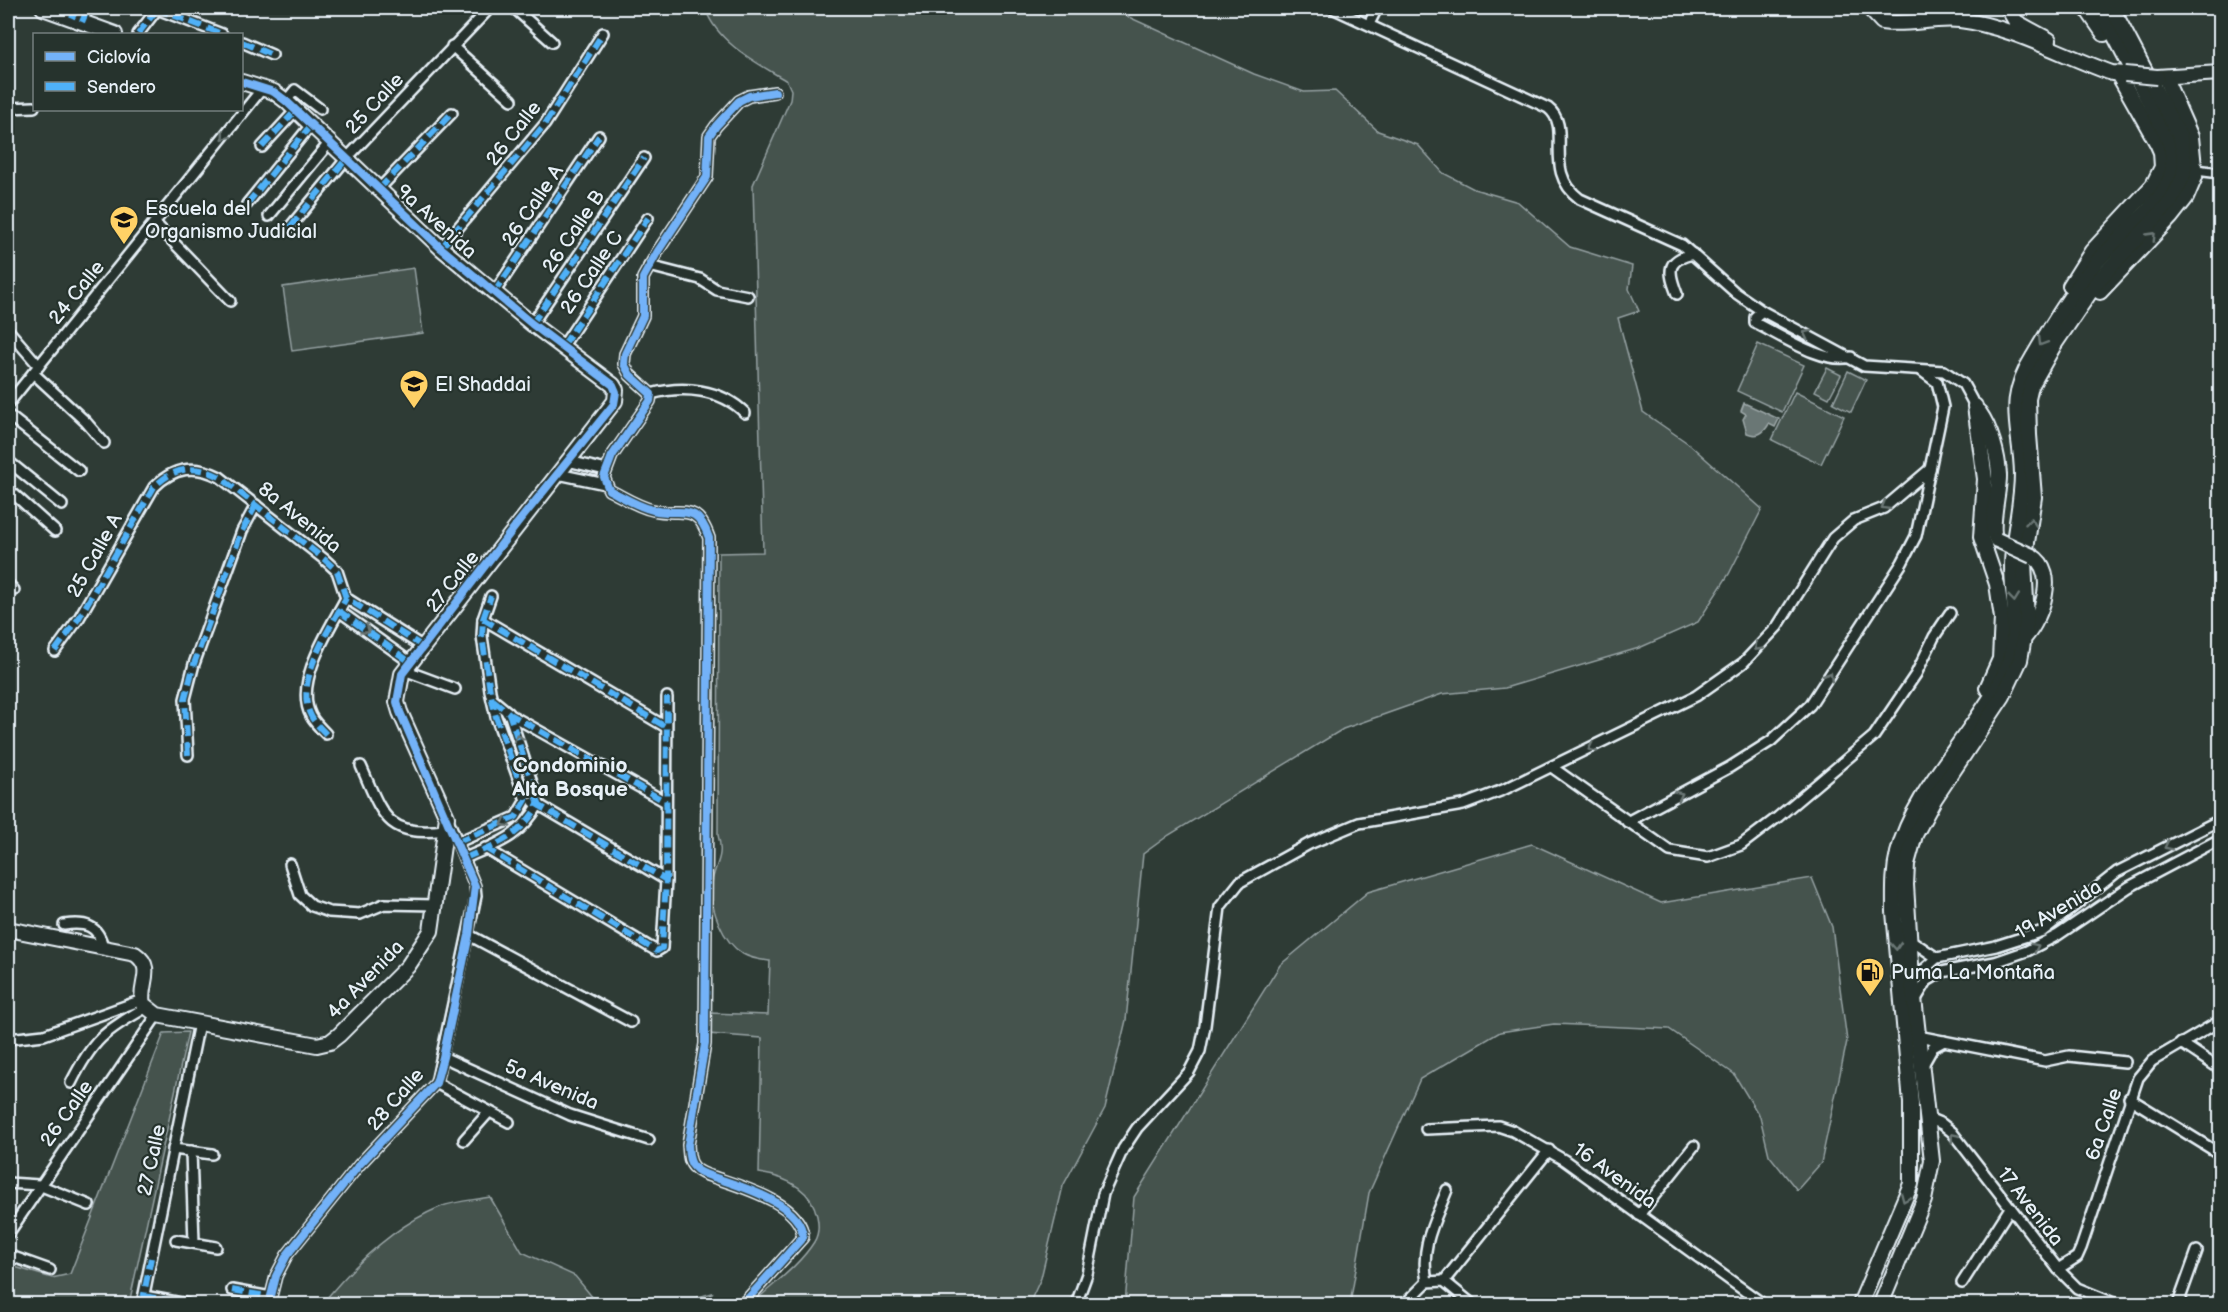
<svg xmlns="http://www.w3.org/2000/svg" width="2228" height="1312" font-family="'Balsamiq Sans',sans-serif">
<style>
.green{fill:#45524e;stroke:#96a2a3;stroke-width:1.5}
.water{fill:#6b7775;stroke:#9da8a9;stroke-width:1.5}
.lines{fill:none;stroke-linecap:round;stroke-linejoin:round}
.street-casing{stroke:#e8f1f8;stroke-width:14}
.secondary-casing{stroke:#e8f1f8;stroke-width:18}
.street{stroke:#26332d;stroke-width:9}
.secondary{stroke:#26332d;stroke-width:14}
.secondary-bridge-casing{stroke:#e8f1f8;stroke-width:18;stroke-linecap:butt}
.secondary-bridge{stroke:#26332d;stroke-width:14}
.quiet{stroke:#4fb1f8;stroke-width:6;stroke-dasharray:12 6;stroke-linecap:butt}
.cycleway-casing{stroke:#26332d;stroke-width:11}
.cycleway{stroke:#73b2f8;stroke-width:8}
.oneway{stroke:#6a7674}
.labels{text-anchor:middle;stroke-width:4.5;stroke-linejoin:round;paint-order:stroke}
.street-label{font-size:20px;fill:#e8f1f8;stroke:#26332d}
.poi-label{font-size:20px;fill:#e8f1f8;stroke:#26332d;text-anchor:start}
.neighbourhood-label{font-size:21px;font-weight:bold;fill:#e8f1f8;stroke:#26332d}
</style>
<rect width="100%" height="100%" fill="#2e3b35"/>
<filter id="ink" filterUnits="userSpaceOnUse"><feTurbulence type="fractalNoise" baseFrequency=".0167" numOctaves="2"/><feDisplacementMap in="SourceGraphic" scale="12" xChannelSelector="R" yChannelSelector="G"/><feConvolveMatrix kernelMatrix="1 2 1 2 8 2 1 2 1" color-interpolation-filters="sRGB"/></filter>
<g filter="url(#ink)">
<g class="green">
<path d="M705,8H1109L1254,74L1304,92L1335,91L1378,131L1418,145L1443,173L1474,189L1518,202L1570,247L1632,266L1629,289L1639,311L1618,318L1643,412L1689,444L1762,509L1729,574L1698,622L1639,648L1505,688L1442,694L1343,729L1169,835L1143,854L1126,1020L1105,1108L1063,1186L1041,1278L1029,1304H752C772,1285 799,1266 814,1242C819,1234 819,1225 817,1216C811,1187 785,1177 759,1173L762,1038L708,1034L709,1013L768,1015L770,961C761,960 751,959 743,954C723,942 709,908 712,884C714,864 725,859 718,835L719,553L763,552L753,185L790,100L791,90L787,81C757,63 717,43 705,8Z"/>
<path d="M414,268L423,333L292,351L283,287Z"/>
<path d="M1758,344L1804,365L1782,412L1737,391Z"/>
<path d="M1827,368L1841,375L1829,398L1815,391Z"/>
<path d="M1848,371L1866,380L1851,412L1833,403Z"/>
<path d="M1795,392L1844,416L1821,464L1772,440Z"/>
<path d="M1532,844L1661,903L1812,878L1832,927L1847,1041L1821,1163L1797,1190L1769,1155L1760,1117L1734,1074L1669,1029L1554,1024L1500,1032L1420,1079L1369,1193L1350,1304H1125L1134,1197L1280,965L1368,892Z"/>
<path d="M188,1032L129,1304H8V1265L52,1278L70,1274L164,1033Z"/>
<path d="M490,1197L522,1252L575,1276L598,1304H322C352,1267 394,1226 440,1207C455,1201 474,1200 490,1197Z"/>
<path d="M712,1293L704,1304H674Z"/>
</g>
<path class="water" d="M1744,403L1779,419L1775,427L1769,424C1763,434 1757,437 1747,433L1743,419L1746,414L1741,411Z"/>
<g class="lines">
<g class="street-casing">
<g id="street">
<path d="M514,8L552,42"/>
<path d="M1332,8L1548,108C1574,128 1541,170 1580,199L1682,245L1736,293L1762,311L1864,366L1944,371L1963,384L1975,406"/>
<path d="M157,9L222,34"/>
<path d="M82,22L88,8"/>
<path d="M1369,24L1377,8"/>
<path d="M138,34L158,8"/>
<path d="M242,42L272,55"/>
<path d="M452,46L512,100"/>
<path d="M286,101L295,90L320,109"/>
<path d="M8,108L34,107"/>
<path d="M262,147L296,110"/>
<path d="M2196,170L2220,173"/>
<path d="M379,189L452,113"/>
<path d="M247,204L311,125"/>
<path d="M269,216L330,142"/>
<path d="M155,223L230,301"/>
<path d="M290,227L347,158L490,8"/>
<path d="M441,248L545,124L603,33"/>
<path d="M649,266L700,279L717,290L748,296"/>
<path d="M494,293L599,136"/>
<path d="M1677,294C1668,271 1666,260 1693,254"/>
<path d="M1762,311L1755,317V323C1780,335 1824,365 1851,357"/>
<path d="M532,324L644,158"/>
<path d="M8,330L39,366"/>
<path d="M563,346L648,218"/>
<path d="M33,373L86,422L104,443"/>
<path d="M651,394C683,385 721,389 745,413"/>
<path d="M8,404L261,90"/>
<path d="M8,415L79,471"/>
<path d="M8,461L62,505"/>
<path d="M568,461L606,470"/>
<path d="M558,474L605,484"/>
<path d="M8,489L55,531"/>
<path d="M8,584L14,590"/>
<path d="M339,611L410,662"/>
<path d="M483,619L666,727"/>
<path d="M55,651L79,618L154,487C174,467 195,464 220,477L324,559L337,571L346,598L422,646"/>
<path d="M404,670L455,689"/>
<path d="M507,713L666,802"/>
<path d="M326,734C321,729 314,722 311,716C293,682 331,627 346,598"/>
<path d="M188,755L185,699L194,664L242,531L256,505"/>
<path d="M361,766C382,813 385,838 444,830"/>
<path d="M1553,768L1670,851L1708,857L1741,845L1778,817L1874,736L1916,674L1934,637L1950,613"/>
<path d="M534,802L666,880"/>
<path d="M1627,822L1730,767L1771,741L1810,705L1902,563L1916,536L1943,407L1937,382L1922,371"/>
<path d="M458,842L516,817L526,800L496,717L490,691L482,636L483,619L491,596"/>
<path d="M485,848L648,946L657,951L662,948L666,880L667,697"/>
<path d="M465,858C499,843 519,838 539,804L509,713L492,699"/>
<path d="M290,864L300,895L312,906L329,912L360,914L384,904L435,905"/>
<path d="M64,925C85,922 99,925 103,948"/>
<path d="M469,935L631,1022"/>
<path d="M1909,939L1937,958"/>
<path d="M1911,981L1937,958L1996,946L2043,931L2117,872L2220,820"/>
<path d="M1915,1001L1927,981L1942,972L1995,962L2027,951L2058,935L2129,887L2220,839"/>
<path d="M1918,1036L2045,1061L2069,1056L2125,1062"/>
<path d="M8,1039L44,1035L142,1000"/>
<path d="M2181,1043L2220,1069"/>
<path d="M443,1057L570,1115L649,1140"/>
<path d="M1924,1063L1933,1047L1944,1041"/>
<path d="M71,1083C93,1039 104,1032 145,1008"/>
<path d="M436,1083L509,1122"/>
<path d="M2129,1098L2220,1154"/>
<path d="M1928,1118L1942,1124L1952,1132L2058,1269L2077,1288L2116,1304"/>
<path d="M1426,1129L1498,1126L1513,1131L1564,1160L1763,1304"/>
<path d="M464,1140L489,1112"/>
<path d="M173,1149L212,1154"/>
<path d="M191,1151L194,1243"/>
<path d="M8,1183L39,1185L89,1205"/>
<path d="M1639,1215L1694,1146"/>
<path d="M8,1234L157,1015"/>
<path d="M176,1240L216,1247"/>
<path d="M8,1255L50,1270"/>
<path d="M2058,1269L2077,1257L2081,1248L2138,1078L2152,1061L2220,1021"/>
<path d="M1444,1281L1549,1150"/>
<path d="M1427,1282C1420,1245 1434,1223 1447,1190"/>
<path d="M1427,1282L1444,1281L1472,1304"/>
<path d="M1962,1283L2010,1208"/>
<path d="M232,1290L271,1297"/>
<path d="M144,1296L187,1304"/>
<path d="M142,1304L199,1023"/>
<path d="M269,1304L276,1276L287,1255L359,1165L436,1083L476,896L475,886L448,819"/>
<path d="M743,1304L803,1237C802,1205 746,1188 719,1179C711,1176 700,1174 694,1167C688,1161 689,1153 688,1145L705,1044L709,538C696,500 681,517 653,510C638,507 623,497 609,490L604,477L612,456L650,401L651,394L630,375L624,364L625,354L643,316V278L658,251L707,177L709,136L716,126L739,101L749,96L775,92"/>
<path d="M1076,1304L1087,1274L1103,1194L1123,1149L1137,1128L1189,1072L1200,1051L1205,1026L1220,907L1240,882L1309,844L1359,823L1463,805L1503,790L1696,696L1743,663L1777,627L1833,538L1854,520L1884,508L1930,469"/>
<path d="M1405,1304L1427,1282"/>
<path d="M2178,1304L2197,1251"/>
</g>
</g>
<g class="secondary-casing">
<g id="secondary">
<path d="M43,8L115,34"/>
<path d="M1869,8L1882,22C1907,26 1934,17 1960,20C2010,26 2064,56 2112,73L2125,74"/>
<path d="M2008,8L2016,22L2049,40"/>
<path d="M2086,8L2104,34"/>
<path d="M2157,77L2220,73"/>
<path d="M2070,286L2092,251L2153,185L2162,167L2161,152L2157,143L2118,74"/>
<path d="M2100,292L2171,217L2186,198L2195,177L2191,137L2165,78"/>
<path d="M1975,406L1985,479L1981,537L1997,584L2002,618L2000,659L1987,688"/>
<path d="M1979,412C1991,429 1998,455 1999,475C2000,490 1988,530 1997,540"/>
<path d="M2026,636C2041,618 2059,572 2032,556"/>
<path d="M8,929L135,954C156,968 138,986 143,1004L157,1015L317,1045L330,1042L339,1035L408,966L431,931L447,817L400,712L397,702L402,674L615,401L616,390L613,385L532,324L441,248L286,101L274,92L242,82"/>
<path d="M1860,1304L1911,1184V1103L1894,912C1894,892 1893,873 1898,853C1910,805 1947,762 1975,721C1989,701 2005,679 2011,654C2019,624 2012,595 2012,564C2013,534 2022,505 2022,474C2021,426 2004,403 2033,357C2052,325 2072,292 2096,263C2118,238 2158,208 2170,178C2176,162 2172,149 2166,134L2100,8"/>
<path d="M1881,1304L1924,1200L1932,1161L1912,980L1906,885L1907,864L1915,835L1935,798L2003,696L2020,660L2027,620L2024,562L2034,497L2029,435L2028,399L2031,386L2054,345L2097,282L2171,201L2183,177L2185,162L2180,137L2112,8"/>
</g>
</g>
<use href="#street" class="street"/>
<use href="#secondary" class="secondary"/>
<g class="secondary-bridge-casing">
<g id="secondary-bridge">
<path d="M2125,74L2157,77"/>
<path d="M1997,540L2032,556"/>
</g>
</g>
<use href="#secondary-bridge" class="secondary-bridge"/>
<g class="quiet">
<path d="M157,9L222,34"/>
<path d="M72,18L77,8"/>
<path d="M82,22L88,8"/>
<path d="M138,34L158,8"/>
<path d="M242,42L272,55"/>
<path d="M262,147L296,110"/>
<path d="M379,189L452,113"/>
<path d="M247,204L311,125"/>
<path d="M290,227L347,158"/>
<path d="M441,248L545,124L603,33"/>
<path d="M494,293L599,136"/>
<path d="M532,324L644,158"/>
<path d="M563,346L648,218"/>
<path d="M339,611L410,662"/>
<path d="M483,619L666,727"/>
<path d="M55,651L79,618L154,487C174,467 195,464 220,477L324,559L337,571L346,598L422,646"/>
<path d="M508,713L666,802"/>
<path d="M326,734C321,729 314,722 311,716C293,682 331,627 346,598"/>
<path d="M188,755L185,699L194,664L242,531L256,505"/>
<path d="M535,803L666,880"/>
<path d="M458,842L516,817L526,800L496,717L490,691L482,636L483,619L491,596"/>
<path d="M485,848L648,946L657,951L662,948L666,880L667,697"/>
<path d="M465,858C499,843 519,838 539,804L509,713L492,699"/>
<path d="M232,1290L271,1297"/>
<path d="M144,1296L187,1304"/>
<path d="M142,1304L151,1258"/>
</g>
<g class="cycleway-casing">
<g id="cycleway">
<path d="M242,82L274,92L286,101L441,248L532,324L613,385L616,392L614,404L517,524L402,674L397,702L400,712L475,886L469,935L443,1057L436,1083L359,1165L287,1255L276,1276L269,1304"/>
<path d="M743,1304L803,1237C802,1205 746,1188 719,1179C711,1176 700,1174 694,1167C688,1161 689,1153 688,1145L705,1044L709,538C696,500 681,517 653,510C638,507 623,497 609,490L604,477L612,456L650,401L651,394L630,375L624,364L625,354L643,316V278L658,251L707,177L709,136L716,126L739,101L749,96L775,92"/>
</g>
</g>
<use href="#cycleway" class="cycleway"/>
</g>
<defs><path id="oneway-chevron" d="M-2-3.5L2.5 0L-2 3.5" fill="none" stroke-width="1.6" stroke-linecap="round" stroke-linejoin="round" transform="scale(1.5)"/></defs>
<g class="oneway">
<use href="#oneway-chevron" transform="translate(225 136) rotate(129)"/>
<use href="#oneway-chevron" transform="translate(2152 236) rotate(-46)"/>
<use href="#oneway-chevron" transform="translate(1807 334) rotate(-153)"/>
<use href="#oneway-chevron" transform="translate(2042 342) rotate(122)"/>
<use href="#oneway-chevron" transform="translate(1885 506) rotate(149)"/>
<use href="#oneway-chevron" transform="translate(2031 522) rotate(-83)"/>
<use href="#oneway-chevron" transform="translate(2014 598) rotate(84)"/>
<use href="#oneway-chevron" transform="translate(366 630) rotate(36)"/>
<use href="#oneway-chevron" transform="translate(1758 647) rotate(134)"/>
<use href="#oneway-chevron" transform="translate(1829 676) rotate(-58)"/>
<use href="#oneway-chevron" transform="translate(518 738) rotate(-108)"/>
<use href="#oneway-chevron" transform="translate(1592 748) rotate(154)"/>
<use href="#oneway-chevron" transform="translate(1679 795) rotate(-26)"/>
<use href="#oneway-chevron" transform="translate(505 823) rotate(153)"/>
<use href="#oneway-chevron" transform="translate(2168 846) rotate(153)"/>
<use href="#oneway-chevron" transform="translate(1896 946) rotate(86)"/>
<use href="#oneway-chevron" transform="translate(2035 947) rotate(-26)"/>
<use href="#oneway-chevron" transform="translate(1954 1137) rotate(-129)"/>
<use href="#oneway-chevron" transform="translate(1905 1198) rotate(113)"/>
</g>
</g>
<defs>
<g id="school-pin" transform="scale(1.5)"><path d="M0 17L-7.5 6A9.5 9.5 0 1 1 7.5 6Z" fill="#ffd166" stroke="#26332d"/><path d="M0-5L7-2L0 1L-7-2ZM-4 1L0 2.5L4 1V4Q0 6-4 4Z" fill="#111"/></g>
<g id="fuel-pin" transform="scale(1.5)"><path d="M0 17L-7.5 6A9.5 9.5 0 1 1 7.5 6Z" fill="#ffd166" stroke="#26332d"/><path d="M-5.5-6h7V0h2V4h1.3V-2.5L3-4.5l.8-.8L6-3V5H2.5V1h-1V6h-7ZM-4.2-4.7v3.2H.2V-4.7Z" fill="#111"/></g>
</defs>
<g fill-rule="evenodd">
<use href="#school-pin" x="124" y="220"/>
<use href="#school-pin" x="414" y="384"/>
<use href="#fuel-pin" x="1870" y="972"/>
</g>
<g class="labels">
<g class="street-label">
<text transform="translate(374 103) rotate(-47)" y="7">25 Calle</text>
<text transform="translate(513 133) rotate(-52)" y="7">26 Calle</text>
<text transform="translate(532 205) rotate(-56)" y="7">26 Calle A</text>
<text transform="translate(437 221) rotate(42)" y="7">9a Avenida</text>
<text transform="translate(573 231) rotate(-56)" y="7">26 Calle B</text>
<text transform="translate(591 272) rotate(-56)" y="7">26 Calle C</text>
<text transform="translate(76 292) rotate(-51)" y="7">24 Calle</text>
<text transform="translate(300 517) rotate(39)" y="7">8a Avenida</text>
<text transform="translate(94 555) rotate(-61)" y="7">25 Calle A</text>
<text transform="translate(452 581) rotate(-52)" y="7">27 Calle</text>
<text transform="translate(2058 909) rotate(-31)" y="7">19 Avenida</text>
<text transform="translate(365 979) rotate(-46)" y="7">4a Avenida</text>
<text transform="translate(552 1084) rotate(23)" y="7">5a Avenida</text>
<text transform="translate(395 1099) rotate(-49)" y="7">28 Calle</text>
<text transform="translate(66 1113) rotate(-55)" y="7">26 Calle</text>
<text transform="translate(2103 1124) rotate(-71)" y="7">6a Calle</text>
<text transform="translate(151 1160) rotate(-78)" y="7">27 Calle</text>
<text transform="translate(1615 1175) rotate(36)" y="7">16 Avenida</text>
<text transform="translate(2031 1206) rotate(52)" y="7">17 Avenida</text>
</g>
<g class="poi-label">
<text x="145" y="215">Escuela del<tspan x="145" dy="23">Organismo Judicial</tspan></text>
<text x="435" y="391">El Shaddai</text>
<text x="1891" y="979">Puma La Montaña</text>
</g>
<g class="neighbourhood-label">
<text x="570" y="772">Condominio<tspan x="570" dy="24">Alta Bosque</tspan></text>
</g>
</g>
<rect width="2228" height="1312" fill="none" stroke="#26332d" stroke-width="30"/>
<rect x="15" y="15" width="2198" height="1282" fill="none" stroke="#e8f1f8" stroke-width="2" filter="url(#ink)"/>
<rect x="33" y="33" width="210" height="78" fill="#26332d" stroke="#747f7e" stroke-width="1.5"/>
<rect x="45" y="52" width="30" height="9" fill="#73b2f8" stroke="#747f7e" stroke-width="1.5"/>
<text x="87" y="63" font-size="18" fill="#e8f1f8">Ciclovía</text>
<rect x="45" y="82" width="30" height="9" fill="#4fb1f8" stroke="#747f7e" stroke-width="1.5"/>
<text x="87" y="93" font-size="18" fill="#e8f1f8">Sendero</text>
</svg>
